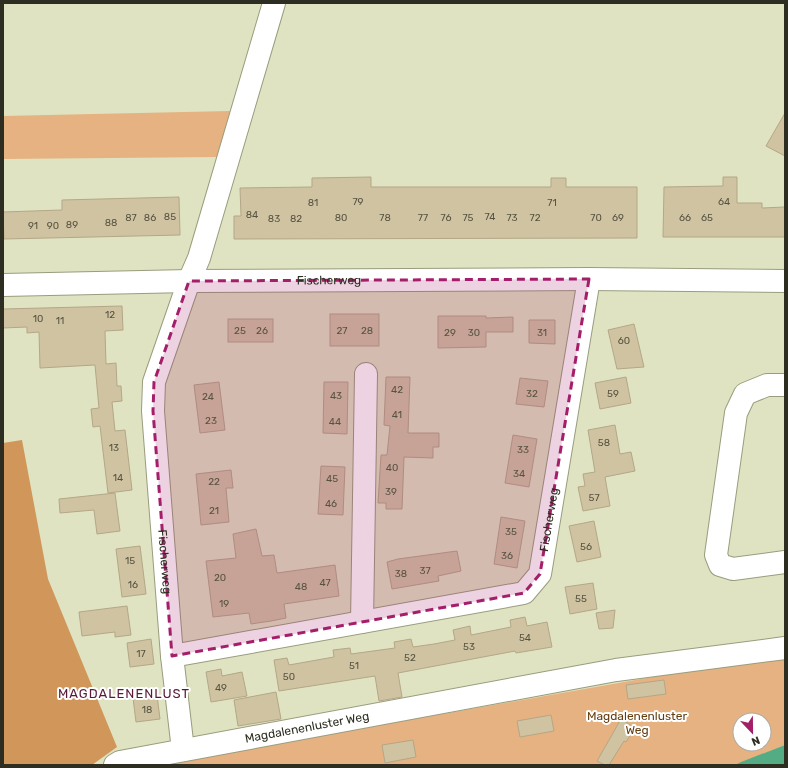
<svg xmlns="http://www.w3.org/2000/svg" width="788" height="768" font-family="Rubik,sans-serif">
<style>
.green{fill:#e6b281;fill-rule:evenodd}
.forest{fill:#d1965a}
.water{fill:#54ac84}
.building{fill:#d0c3a2;stroke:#b3a787}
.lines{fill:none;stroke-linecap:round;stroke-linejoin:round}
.minor-casing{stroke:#999d7d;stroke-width:24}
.minor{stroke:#fff;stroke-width:22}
.marked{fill:#a41e6a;fill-opacity:0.2;stroke:#a41e6a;stroke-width:3;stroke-dasharray:8 5;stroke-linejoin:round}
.labels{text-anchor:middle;stroke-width:4;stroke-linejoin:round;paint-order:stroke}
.number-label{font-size:10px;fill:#565341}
.street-label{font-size:12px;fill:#2d2e21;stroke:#fff}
.park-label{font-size:12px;fill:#643d0e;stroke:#fff}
.neighbourhood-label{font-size:13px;letter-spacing:1px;fill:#58193a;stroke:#fff}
</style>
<rect width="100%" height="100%" fill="#dfe3c1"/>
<g class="green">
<path d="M230,111L218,157L3,159V116Z"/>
<path d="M785,659V745L735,765H160L181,760L675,673ZM740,720H764V744H740Z"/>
</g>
<path class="forest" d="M22,440L48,579L117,747L92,765H3V443Z"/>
<path class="water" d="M785,745V765H735L741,762Z"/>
<g class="building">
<path d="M785,113V156L766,146Z"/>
<path d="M371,177V187H551V178H566V187H637V238L234,239V216H241L240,188L312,187V178Z"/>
<path d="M723,177H737V203H762V208L785,207V237H663L664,187L723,186Z"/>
<path d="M179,197L180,235L4,239L3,212L62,210V200Z"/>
<path d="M122,306L123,330L105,331L106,364L116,363L117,386H121L122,401L112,402L115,431L125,430L132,490L108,493L100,426L93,427L91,409L99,408L95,365L40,368L39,332L27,333V327L3,328V309Z"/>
<rect x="330" y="314" width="49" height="32"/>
<path d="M438,316H486V318L513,317V332H486V347L438,348Z"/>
<rect x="228" y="319" width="45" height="23"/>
<path d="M529,320H555V344L529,343Z"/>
<path d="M634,324L644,367L617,369L608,330Z"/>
<path d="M386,377H410L408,433H439V447H433V458L404,457L402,509H386V503H378L381,455H387L390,426L384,425Z"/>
<path d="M626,377L631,403L600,409L595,383Z"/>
<path d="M520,378L548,381L544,407L516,404Z"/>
<path d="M219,382L225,430L200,433L194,385Z"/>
<path d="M324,382H348L347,434L323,433Z"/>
<path d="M615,425L620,454L631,452L635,471L605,477L610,506L583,511L578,487L585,486L583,474L595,472L588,430Z"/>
<path d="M513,435L537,439L529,487L505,483Z"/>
<path d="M321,466L345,467L343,515L318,514Z"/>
<path d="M231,470L233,488H226L229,522L201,525L196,474Z"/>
<path d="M115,493L120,531L97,534L94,510L60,513L59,499Z"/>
<path d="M501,517L525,521L517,568L494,564Z"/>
<path d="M594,521L601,557L577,562L569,526Z"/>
<path d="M256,529L262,556L274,555L277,573L335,565L339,596L284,604L286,618L271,621L251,624L249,613L213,617L206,561L236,558L233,534Z"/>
<path d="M140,546L146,594L122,597L116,549Z"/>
<path d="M457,551L461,571L438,576L439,581L392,589L387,562L398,559Z"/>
<path d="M593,583L597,609L570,614L565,587Z"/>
<path d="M127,606L131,635L115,637V632L82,636L79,612Z"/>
<path d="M615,610L613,628L599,629L596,613Z"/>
<path d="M525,617L527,626L547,622L552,647L516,653L515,651L398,673L402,697L379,701L375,676L279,691L274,660L287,658L289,665L334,657L333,650L350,648L351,654L395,648L394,642L411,639L413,647L434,644L455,640L453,630L470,626L471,635L511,627L510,620Z"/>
<path d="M151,639L154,664L130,667L127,643Z"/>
<path d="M221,669L222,676L242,672L247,696L211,702L206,672Z"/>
<path d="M664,680L666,694L628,699L626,685Z"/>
<path d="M276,692L281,719L238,726L234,700Z"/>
<path d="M157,695L160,719L136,722L133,698Z"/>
<path d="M551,715L554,731L520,737L517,721Z"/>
<path d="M621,719L635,728L626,742L624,741L609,765H605L597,761Z"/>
<path d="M413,740L416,757L385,763L382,745Z"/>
</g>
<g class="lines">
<g class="minor-casing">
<g id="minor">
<path id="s1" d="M274,3L199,258L189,281L154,382L153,411L172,656L524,593L540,574L589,279"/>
<path id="s2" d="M3,285L189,281L589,279L785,281"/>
<path d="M785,385H767L745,394L736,413L716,555L720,565L733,569L785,562"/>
<path d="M362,622L366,374"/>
<path d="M172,656L183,750"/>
<path id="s3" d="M115,765L120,762L616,670L785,648"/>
</g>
</g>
<use href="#minor" class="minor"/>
</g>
<path class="marked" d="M589,279L540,574L524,593L172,656L153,411L154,382L189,281Z"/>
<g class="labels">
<g class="number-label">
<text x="358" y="205">79</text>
<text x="724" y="205">64</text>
<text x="313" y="206">81</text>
<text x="552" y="206">71</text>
<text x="252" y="218">84</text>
<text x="170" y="220">85</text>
<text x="490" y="220">74</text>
<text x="131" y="221">87</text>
<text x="150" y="221">86</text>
<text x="341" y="221">80</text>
<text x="385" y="221">78</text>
<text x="423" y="221">77</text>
<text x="446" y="221">76</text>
<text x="468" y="221">75</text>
<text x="512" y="221">73</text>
<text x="535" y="221">72</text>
<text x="596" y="221">70</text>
<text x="618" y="221">69</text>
<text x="685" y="221">66</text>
<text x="707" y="221">65</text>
<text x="274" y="222">83</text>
<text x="296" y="222">82</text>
<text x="111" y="226">88</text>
<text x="72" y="228">89</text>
<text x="33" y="229">91</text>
<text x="53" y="229">90</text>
<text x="110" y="318">12</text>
<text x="38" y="322">10</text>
<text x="60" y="324">11</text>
<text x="240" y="334">25</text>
<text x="262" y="334">26</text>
<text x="342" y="334">27</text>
<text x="367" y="334">28</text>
<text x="450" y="336">29</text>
<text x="474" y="336">30</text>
<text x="542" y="336">31</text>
<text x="624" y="344">60</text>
<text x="397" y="393">42</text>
<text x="532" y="397">32</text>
<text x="613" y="397">59</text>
<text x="336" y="399">43</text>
<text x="208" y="400">24</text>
<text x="397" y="418">41</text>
<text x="211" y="424">23</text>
<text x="335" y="425">44</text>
<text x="604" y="446">58</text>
<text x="114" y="451">13</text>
<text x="523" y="453">33</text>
<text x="392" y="471">40</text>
<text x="519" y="477">34</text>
<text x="118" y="481">14</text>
<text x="332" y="482">45</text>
<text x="214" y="485">22</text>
<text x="391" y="495">39</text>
<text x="594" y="501">57</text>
<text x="331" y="507">46</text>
<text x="214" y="514">21</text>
<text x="511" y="535">35</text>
<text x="586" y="550">56</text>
<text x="507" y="559">36</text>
<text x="130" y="564">15</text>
<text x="425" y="574">37</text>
<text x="401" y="577">38</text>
<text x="220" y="581">20</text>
<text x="325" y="586">47</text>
<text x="133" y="588">16</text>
<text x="301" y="590">48</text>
<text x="581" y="602">55</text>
<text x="224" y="607">19</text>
<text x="525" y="641">54</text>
<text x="469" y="650">53</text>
<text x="141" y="657">17</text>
<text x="410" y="661">52</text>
<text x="354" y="669">51</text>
<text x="289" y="680">50</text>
<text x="221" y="691">49</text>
<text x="147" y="713">18</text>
</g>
<g class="street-label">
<text dy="4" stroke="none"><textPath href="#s2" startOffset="326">Fischerweg</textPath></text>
<text dy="4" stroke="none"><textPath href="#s1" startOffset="1110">Fischerweg</textPath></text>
<text dy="4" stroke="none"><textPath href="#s1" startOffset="578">Fischerweg</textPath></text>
<text dy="4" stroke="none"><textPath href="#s3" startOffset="196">Magdalenenluster Weg</textPath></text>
</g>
<g class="park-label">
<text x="637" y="720">Magdalenenluster<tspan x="637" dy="14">Weg</tspan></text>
</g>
<g class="neighbourhood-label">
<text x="124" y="698">MAGDALENENLUST</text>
</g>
</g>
<rect width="788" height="768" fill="none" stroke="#2d2e21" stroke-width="8"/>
<g transform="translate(752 732) rotate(158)"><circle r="19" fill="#ffffff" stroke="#ababa6"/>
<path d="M0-3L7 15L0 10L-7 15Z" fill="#a41e6a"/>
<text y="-6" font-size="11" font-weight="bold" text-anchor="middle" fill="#2d2e21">N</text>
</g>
</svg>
